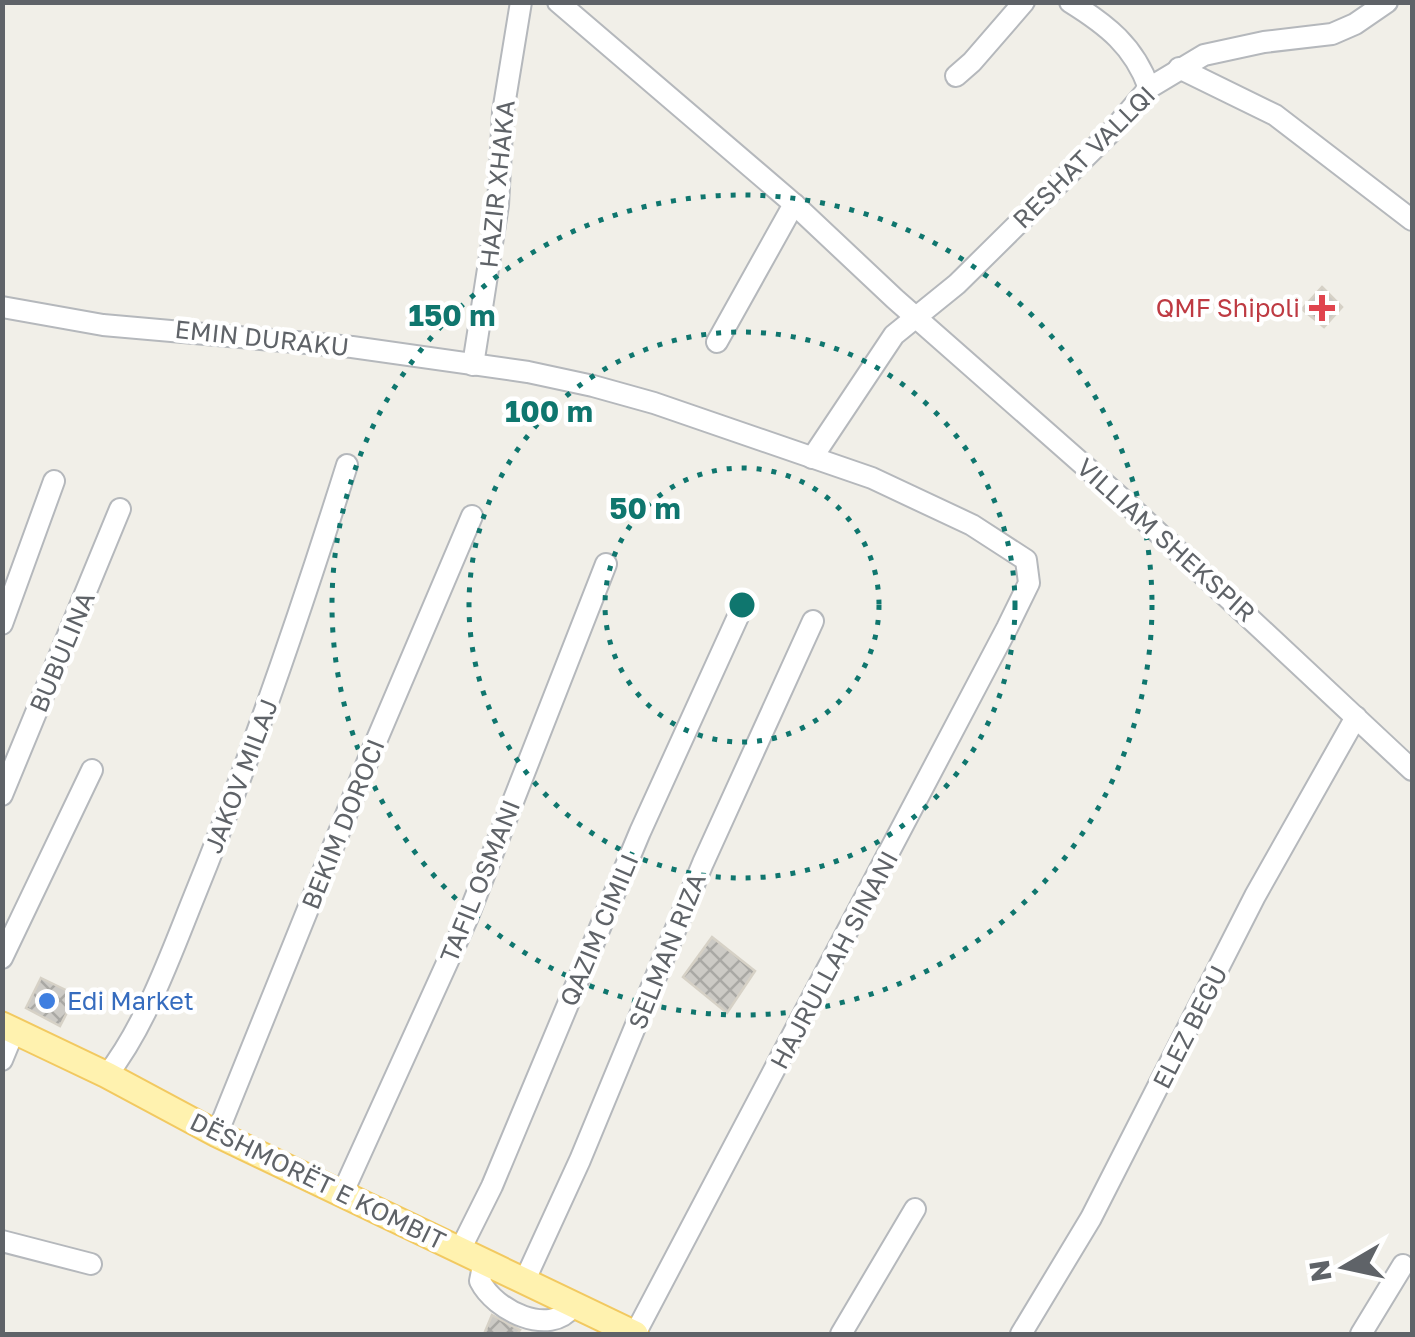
<svg xmlns="http://www.w3.org/2000/svg" width="1415" height="1337" font-family="'Golos Text',sans-serif">
<style>
.building{fill:url(#building-cross-hatch);stroke:#d6d1c6;stroke-width:2.5}
.lines{fill:none;stroke-linecap:round;stroke-linejoin:round}
.minor-casing{stroke:#b5b8bc;stroke-width:24}
.major-casing{stroke:#f2c960;stroke-width:29}
.minor{stroke:#fff;stroke-width:20}
.major{stroke:#fff2af;stroke-width:25}
.ring{fill:none;stroke:#0f766e;stroke-width:5;stroke-dasharray:5 10}
.health-dot{fill:#e0444e;stroke:#fff;stroke-width:4}
.shop-dot{fill:#3f7fe0;stroke:#fff;stroke-width:4}
.labels{text-anchor:middle;stroke-width:9;stroke-linejoin:round;paint-order:stroke}
.street-label{font-size:25px;fill:#5f6368;stroke:#fff}
.health-label{font-size:25px;fill:#be3a42;stroke:#fff;text-anchor:end}
.shop-label{font-size:25px;fill:#366cbe;stroke:#fff;text-anchor:start}
.centre{fill:#0f766e;stroke:#fff;stroke-width:5}
.ring-label{font-size:30px;text-anchor:middle;font-weight:bold;fill:#0f766e;stroke:#fff;stroke-width:9;stroke-linejoin:round;paint-order:stroke}
</style>
<defs>
<pattern id="building-cross-hatch" width="8" height="8" patternUnits="userSpaceOnUse" patternTransform="scale(2.5)"><rect width="8" height="8" fill="#cccac5"/><path d="M0 0l8 8M0 8l8-8" fill="none" stroke="#a9a8a4"/></pattern>
</defs>
<rect width="100%" height="100%" fill="#f1efe8"/>
<g class="building">
<path d="M1322,287L1342,307L1324,327L1302,309Z"/>
<path d="M712,937L755,971L727,1013L683,977Z"/>
<path d="M41,978L76,995L60,1026L26,1008Z"/>
<path d="M492,1315L520,1330L517,1334H484Z"/>
</g>
<g class="lines">
<g class="minor-casing">
<g id="minor">
<path d="M558,2L794,204L895,299L1121,498L1412,770"/>
<path d="M1070,2C1107,25 1134,46 1149,88"/>
<path d="M1179,68L1275,115L1412,220"/>
<path d="M956,76L972,62L1024,2"/>
<path d="M2,307L103,325L352,347L528,372L593,386L654,403L872,478L972,525L1026,560L1029,583L1007,628L635,1334"/>
<path d="M717,342L794,204"/>
<path d="M473,365L498,205L503,112L521,2"/>
<path d="M812,458L894,335L957,284L1113,130L1149,88L1204,55L1264,42L1332,34L1355,24L1387,2"/>
<path d="M2,624L54,481"/>
<path d="M2,795L120,509"/>
<path d="M2,958L92,770"/>
<path d="M2,1060L14,1031"/>
<path d="M107,1075C145,1027 171,954 194,897C252,755 301,611 347,465"/>
<path d="M217,1134L369,758L472,516"/>
<path d="M343,1192L467,919L606,564"/>
<path d="M2,1241L91,1264"/>
<path d="M460,1250L492,1186L640,832L741,610"/>
<path d="M484,1261L480,1281C495,1311 550,1337 572,1307"/>
<path d="M524,1282L580,1160L703,863L813,621"/>
<path d="M841,1334L915,1209"/>
<path d="M1021,1334L1091,1218L1255,896L1356,717"/>
<path d="M1361,1334L1403,1265"/>
</g>
</g>
<g class="major-casing">
<path id="major" d="M2,1025L107,1075L217,1134L635,1334"/>
</g>
<use href="#minor" class="minor"/>
<use href="#major" class="major"/>
</g>
<g class="ring">
<circle cx="742" cy="605" r="137"/>
<circle cx="742" cy="605" r="273"/>
<circle cx="742" cy="605" r="410"/>
</g>
<path class="health-dot" d="M1317 293h10v10h10v10h-10v10h-10v-10h-10v-10h10z"/>
<circle class="shop-dot" cx="47" cy="1001" r="10"/>
<g class="labels">
<g class="street-label">
<text transform="translate(1084 157) rotate(-45)" y="9">RESHAT VALLQI</text>
<text transform="translate(497 184) rotate(-84)" y="9">HAZIR XHAKA</text>
<text transform="translate(262 338) rotate(6)" y="9">EMIN DURAKU</text>
<text transform="translate(1166 540) rotate(42)" y="9">VILLIAM SHEKSPIR</text>
<text transform="translate(62 652) rotate(-67)" y="9">BUBULINA</text>
<text transform="translate(241 776) rotate(-69)" y="9">JAKOV MILAJ</text>
<text transform="translate(343 824) rotate(-68)" y="9">BEKIM DOROCI</text>
<text transform="translate(480 881) rotate(-68)" y="9">TAFIL OSMANI</text>
<text transform="translate(599 930) rotate(-67)" y="9">QAZIM CIMILI</text>
<text transform="translate(667 951) rotate(-68)" y="9">SELMAN RIZA</text>
<text transform="translate(834 960) rotate(-62)" y="9">HAJRULLAH SINANI</text>
<text transform="translate(1190 1027) rotate(-63)" y="9">ELEZ BEGU</text>
<text transform="translate(318 1181) rotate(26)" y="9">DËSHMORËT E KOMBIT</text>
</g>
<g class="health-label">
<text x="1300" y="317">QMF Shipoli</text>
</g>
<g class="shop-label">
<text x="67" y="1010">Edi Market</text>
</g>
</g>
<circle cx="742" cy="605" r="15" class="centre"/>
<g class="ring-label">
<text x="452" y="326">150 m</text>
<text x="549" y="422">100 m</text>
<text x="645" y="519">50 m</text>
</g>
<rect width="1415" height="1337" fill="none" stroke="#5f6368" stroke-width="10"/>
<g transform="translate(1345 1267) rotate(261)" stroke="#ffffff" stroke-width="8" paint-order="stroke">
<path d="M0-8L18 38L0 25L-18 38Z" fill="#5f6368"/>
<text y="-15" font-size="28" font-weight="bold" text-anchor="middle" fill="#5f6368">N</text>
</g>
</svg>
